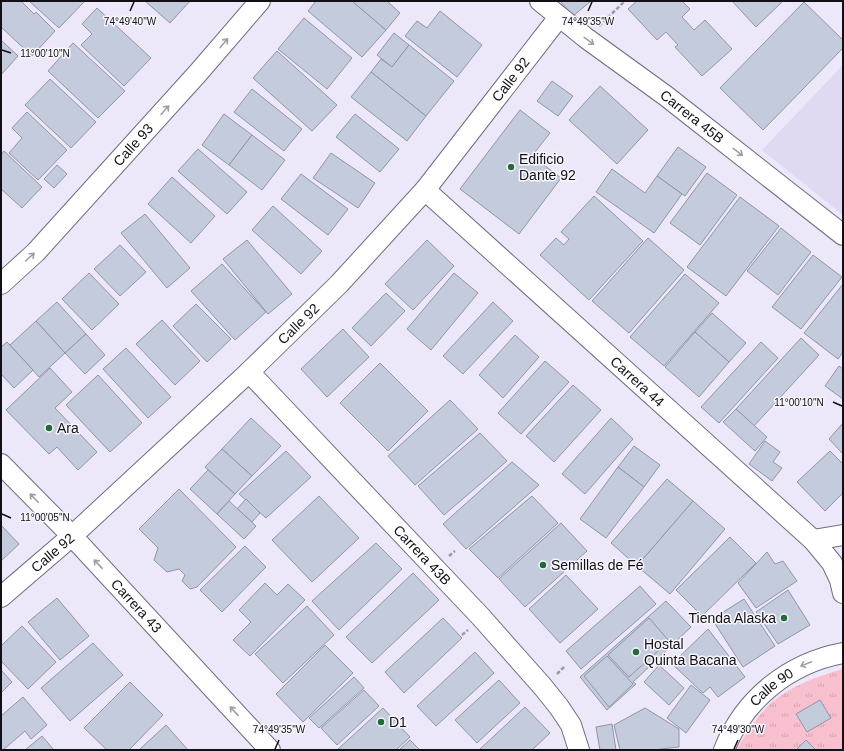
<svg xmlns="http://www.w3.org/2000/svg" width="844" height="751" font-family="Arial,sans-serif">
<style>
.built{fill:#e1d9f2}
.grass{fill:url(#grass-tufts)}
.building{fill:#c4cbdc;stroke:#9096a6}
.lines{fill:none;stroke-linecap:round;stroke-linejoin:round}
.minor-casing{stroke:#726d7d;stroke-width:22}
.path{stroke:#9e9aa7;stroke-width:2.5;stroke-dasharray:4 2;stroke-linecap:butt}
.minor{stroke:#fff;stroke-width:20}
.oneway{stroke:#a09fa2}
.ticks{fill:none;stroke:#121016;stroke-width:1.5}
.poi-dot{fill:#226a36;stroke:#f8f6fd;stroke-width:1.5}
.labels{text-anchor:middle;stroke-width:3;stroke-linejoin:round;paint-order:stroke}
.street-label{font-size:14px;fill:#121016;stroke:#f8f6fd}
.poi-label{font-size:14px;fill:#121016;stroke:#f8f6fd;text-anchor:start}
.ticks-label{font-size:10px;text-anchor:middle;fill:#121016;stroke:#f8f6fd;stroke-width:3;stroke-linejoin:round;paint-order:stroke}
</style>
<defs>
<pattern id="grass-tufts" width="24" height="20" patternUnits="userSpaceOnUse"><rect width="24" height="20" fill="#f8bfce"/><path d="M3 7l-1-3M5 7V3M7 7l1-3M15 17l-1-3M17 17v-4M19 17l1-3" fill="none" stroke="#d4a3b0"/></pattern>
</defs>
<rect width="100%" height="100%" fill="#ece7f9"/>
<path class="built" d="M843,65V215L762,150Z"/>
<path class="grass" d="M843,669V750H736C744,736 759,714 771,703C791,686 818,676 843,669Z"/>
<g class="building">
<path d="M1,1H23L22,2L34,14L36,12L55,31L32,56L1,27Z"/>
<path d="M29,1H83L84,2L59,28Z"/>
<path d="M145,1H190L170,23Z"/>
<path d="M316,1H352L386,30L362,57L308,11Z"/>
<path d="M352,1H387L400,13L386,30Z"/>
<path d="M560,1H591L573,16Z"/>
<path d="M637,1H682L690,9L682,17L694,30L705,20L732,49L702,76L675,47L678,45L666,32L657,40L628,9Z"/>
<path d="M732,1H783L756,27Z"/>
<path d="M804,2L843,40V48L763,130L720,88Z"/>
<path d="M97,8L151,58L124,86L81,45L92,34L82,24Z"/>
<path d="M440,11L482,45L457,77L405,36L417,21L427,28Z"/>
<path d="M304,18L352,58L327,89L278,49Z"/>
<path d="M394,33L409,45L392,67L377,55Z"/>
<path d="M1,40L18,56L1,75Z"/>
<path d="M73,43L125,91L98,118L48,71Z"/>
<path d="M409,45L454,81L426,116L371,72L381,59L392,67Z"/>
<path d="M277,51L337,105L312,131L253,78Z"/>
<path d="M371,72L426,116L407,141L351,97Z"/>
<path d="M50,79L96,122L71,148L25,105Z"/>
<path d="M552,81L573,96L558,116L537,101Z"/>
<path d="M600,86L648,130L617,164L569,120Z"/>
<path d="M252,89L302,129L284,151L234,112Z"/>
<path d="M520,110L550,133L532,156L561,178L519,234L460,189Z"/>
<path d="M27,112L67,150L38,180L9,153L22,138L12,128Z"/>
<path d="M224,114L252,135L229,165L202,145Z"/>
<path d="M355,114L399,149L380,172L336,137Z"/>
<path d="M252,135L285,160L262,190L229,165Z"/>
<path d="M678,147L706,167L685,196L657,176Z"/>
<path d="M198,149L247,192L227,214L178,171Z"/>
<path d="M4,151L42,187L22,208L1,189V155Z"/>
<path d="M331,153L375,183L358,208L313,178Z"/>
<path d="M57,165L67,174L54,188L44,179Z"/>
<path d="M612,169L645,193L657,176L682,194L654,233L596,192Z"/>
<path d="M707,173L737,195L700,245L670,223Z"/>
<path d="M301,174L348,209L328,235L281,199Z"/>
<path d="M172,177L215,216L191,243L148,204Z"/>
<path d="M594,196L643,241L589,300L540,255L556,238L564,245L569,239L561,232Z"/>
<path d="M740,197L779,226L726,296L687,267Z"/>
<path d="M273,206L322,251L301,274L252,230Z"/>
<path d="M145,214L190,268L167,288L121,233Z"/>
<path d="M781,228L811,252L778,295L747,271Z"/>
<path d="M648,238L684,270L629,333L592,301Z"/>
<path d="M247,240L292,294L268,314L223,259Z"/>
<path d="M427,240L454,266L413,310L385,284Z"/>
<path d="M120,245L146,272L120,296L94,269Z"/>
<path d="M813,255L842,277L801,329L772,307Z"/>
<path d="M222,264L266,312L235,340L191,291Z"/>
<path d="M89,273L119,304L92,330L62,299Z"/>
<path d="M454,273L478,293L431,350L407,329Z"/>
<path d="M685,274L719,303L664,366L630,337Z"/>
<path d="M843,284V352L838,359L804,333Z"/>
<path d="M386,293L405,311L371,346L352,328Z"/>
<path d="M57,302L86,334L65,353L36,321Z"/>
<path d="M493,302L513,321L463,374L443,356Z"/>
<path d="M196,304L231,339L207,362L173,326Z"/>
<path d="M712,313L746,343L729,362L695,332Z"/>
<path d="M162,320L200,361L175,385L136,344Z"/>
<path d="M36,321L65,353L39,377L10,345Z"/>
<path d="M343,329L369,357L327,397L301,369Z"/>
<path d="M695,332L729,362L699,397L665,367Z"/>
<path d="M86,334L105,355L85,374L65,353Z"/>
<path d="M515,335L539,357L503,398L479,375Z"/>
<path d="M801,338L819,355L754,426L736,409Z"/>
<path d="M7,342L33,370L14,388L1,374V347Z"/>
<path d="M761,342L778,358L719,423L701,407Z"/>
<path d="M126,348L171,397L148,418L103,369Z"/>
<path d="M545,361L569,382L521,434L498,413Z"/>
<path d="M380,363L428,411L388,451L340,403Z"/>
<path d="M839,366L843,369V399L825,386Z"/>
<path d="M50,368L72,392L55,408L97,452L78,470L57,447L49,454L6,410Z"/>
<path d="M98,375L142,423L110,452L66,405Z"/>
<path d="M573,385L601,410L554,462L526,436Z"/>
<path d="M450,400L478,429L415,485L388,456Z"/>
<path d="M736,409L767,437L755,451L723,422Z"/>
<path d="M251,418L281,446L252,476L222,449Z"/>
<path d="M611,418L633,439L585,494L562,474Z"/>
<path d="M843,423V454L829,439Z"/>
<path d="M480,433L507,461L444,515L418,486Z"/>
<path d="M765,441L780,452L773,462L782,468L772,481L749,464Z"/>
<path d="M634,446L660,465L644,487L618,467Z"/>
<path d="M222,449L252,476L235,494L205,467Z"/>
<path d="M286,451L311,477L266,518L239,494Z"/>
<path d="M830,451L843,464V493L825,511L797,482Z"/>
<path d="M512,462L539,485L466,549L443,524Z"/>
<path d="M618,467L644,487L606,538L580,519Z"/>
<path d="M208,470L235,494L217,514L190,489Z"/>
<path d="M667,479L693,501L637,566L611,543Z"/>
<path d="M179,489L236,547L197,587L190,589L182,581L185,575L179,569L167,572L154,560L158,548L139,529Z"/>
<path d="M319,496L359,538L312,582L272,540Z"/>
<path d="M532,496L558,523L498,578L469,549Z"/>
<path d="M246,499L260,513L252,522L237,509Z"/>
<path d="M229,501L256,526L244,539L217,514Z"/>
<path d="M693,501L725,529L670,594L637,566Z"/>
<path d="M561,523L587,551L525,607L499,579Z"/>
<path d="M1,525L19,544L1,561Z"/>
<path d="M730,537L756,563L702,616L676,590Z"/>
<path d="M376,543L402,569L339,630L312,601Z"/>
<path d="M245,546L266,567L222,612L200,590Z"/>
<path d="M767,552L775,564L783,561L797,581L756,608L738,583Z"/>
<path d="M413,573L439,600L372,663L346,637Z"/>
<path d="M566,575L598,609L560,643L529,609Z"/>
<path d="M265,583L277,595L288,584L305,600L250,656L233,640L251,622L239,610Z"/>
<path d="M640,586L656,604L581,669L566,651Z"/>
<path d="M788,590L810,625L778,644L756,612Z"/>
<path d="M57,598L89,636L60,660L28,622Z"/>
<path d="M744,599L775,646L743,667L712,619Z"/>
<path d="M666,601L691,627L633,682L636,684L607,710L580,677Z"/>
<path d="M307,606L334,635L283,683L255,654Z"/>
<path d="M443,618L462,638L404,693L385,672Z"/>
<path d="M649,618L669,641L629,677L608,655Z"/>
<path d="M22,626L56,662L28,689L1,661V646Z"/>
<path d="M708,629L745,677L718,697L710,687L703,693L672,664Z"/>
<path d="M93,643L123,675L70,721L41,688Z"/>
<path d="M325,645L353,673L303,722L276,694Z"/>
<path d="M475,652L494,673L436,726L417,706Z"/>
<path d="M607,656L633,684L609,707L584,676Z"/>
<path d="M659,665L684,688L669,705L644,682Z"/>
<path d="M1,670L12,682L1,693Z"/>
<path d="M354,677L364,688L319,728L309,718Z"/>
<path d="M499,680L520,703L477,743L455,720Z"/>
<path d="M130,682L163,715L129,750H107L84,728Z"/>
<path d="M691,685L710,700L686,733L667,718Z"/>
<path d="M364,690L379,706L337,745L321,728Z"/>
<path d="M23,697L47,725L31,739L25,731L3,750H1V716Z"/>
<path d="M820,700L831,718L807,732L796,714Z"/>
<path d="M525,707L550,733L532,750H479Z"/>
<path d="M383,708L410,737L396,750H337Z"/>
<path d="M645,708L679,729V747L652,750H620L614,725Z"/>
<path d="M612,724L616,750H600L596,727Z"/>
<path d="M166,725L188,750H139Z"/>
<path d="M42,736L54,750H25Z"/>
<path d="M410,740L420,750H399Z"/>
<path d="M806,740L816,750H796Z"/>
</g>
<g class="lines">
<g class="minor-casing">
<g id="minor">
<path id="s1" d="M540,1L586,38L666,96L843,235"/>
<path id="s2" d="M425,190L813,540L832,563L840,580L843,593"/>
<path id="s3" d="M1,284L36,252L198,73L260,1"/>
<path id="s4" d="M249,372L481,617L543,687L559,707L571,725L579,750"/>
<path id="s5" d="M1,464L72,536L270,750"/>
<path d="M813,540L843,535"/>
<path id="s6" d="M1,597L72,536L249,372L339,284L425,190L559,17"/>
<path id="s7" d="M724,750C744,699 789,663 843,653"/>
</g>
</g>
<g class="path">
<path d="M599,26L625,1"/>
<path d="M449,556L455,551"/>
<path d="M462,635L468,630"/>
<path d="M557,674L564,667"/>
</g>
<use href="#minor" class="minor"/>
</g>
<defs><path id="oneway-shaft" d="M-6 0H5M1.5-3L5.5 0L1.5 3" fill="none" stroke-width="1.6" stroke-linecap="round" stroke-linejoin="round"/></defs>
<g class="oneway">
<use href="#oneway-shaft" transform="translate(589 41) rotate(36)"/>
<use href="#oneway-shaft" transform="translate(224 43) rotate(-49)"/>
<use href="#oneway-shaft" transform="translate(165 110) rotate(-48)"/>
<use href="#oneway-shaft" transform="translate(738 152) rotate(38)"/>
<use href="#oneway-shaft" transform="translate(30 257) rotate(-42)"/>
<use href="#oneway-shaft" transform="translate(34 498) rotate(-134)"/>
<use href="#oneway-shaft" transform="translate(98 564) rotate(-133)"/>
<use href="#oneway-shaft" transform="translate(806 664) rotate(158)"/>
<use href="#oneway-shaft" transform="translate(234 711) rotate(-133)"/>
</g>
<path class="ticks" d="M130,11L134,2M588,11L592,2M2,50L11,53M833,402L842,406M2,514L11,518M275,749L279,740M734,749L738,740"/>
<g class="poi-dot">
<circle cx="511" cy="167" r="4"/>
<circle cx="49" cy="428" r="4"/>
<circle cx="543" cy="565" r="4"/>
<circle cx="784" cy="618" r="4"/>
<circle cx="636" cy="652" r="4"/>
<circle cx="381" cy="722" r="4"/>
</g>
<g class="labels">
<g class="street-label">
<text dy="5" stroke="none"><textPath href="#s6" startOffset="728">Calle 92</textPath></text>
<text dy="5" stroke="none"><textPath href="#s1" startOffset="191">Carrera 45B</textPath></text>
<text dy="5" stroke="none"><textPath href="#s3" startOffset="192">Calle 93</textPath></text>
<text dy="5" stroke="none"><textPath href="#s6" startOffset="404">Calle 92</textPath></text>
<text dy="5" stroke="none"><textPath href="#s2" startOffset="286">Carrera 44</textPath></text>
<text dy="5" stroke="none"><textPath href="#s6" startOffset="68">Calle 92</textPath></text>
<text dy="5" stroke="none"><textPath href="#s4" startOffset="252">Carrera 43B</textPath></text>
<text dy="5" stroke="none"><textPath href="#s5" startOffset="196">Carrera 43</textPath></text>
<text dy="5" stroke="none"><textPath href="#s7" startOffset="80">Calle 90</textPath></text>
</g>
<g class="poi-label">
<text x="519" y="164">Edificio<tspan x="519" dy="16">Dante 92</tspan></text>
<text x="57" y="433">Ara</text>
<text x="551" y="570">Semillas de Fé</text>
<text x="776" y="623" text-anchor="end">Tienda Alaska</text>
<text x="644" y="649">Hostal<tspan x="644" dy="16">Quinta Bacana</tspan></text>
<text x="389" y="727">D1</text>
</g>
</g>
<g class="ticks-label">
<text x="130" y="25">74°49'40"W</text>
<text x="588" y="25">74°49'35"W</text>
<text x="45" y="57">11°00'10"N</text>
<text x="799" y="406">11°00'10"N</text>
<text x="45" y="521">11°00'05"N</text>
<text x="279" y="733">74°49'35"W</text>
<text x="738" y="733">74°49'30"W</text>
</g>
<rect width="844" height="751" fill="none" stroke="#121016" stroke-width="4"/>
</svg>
